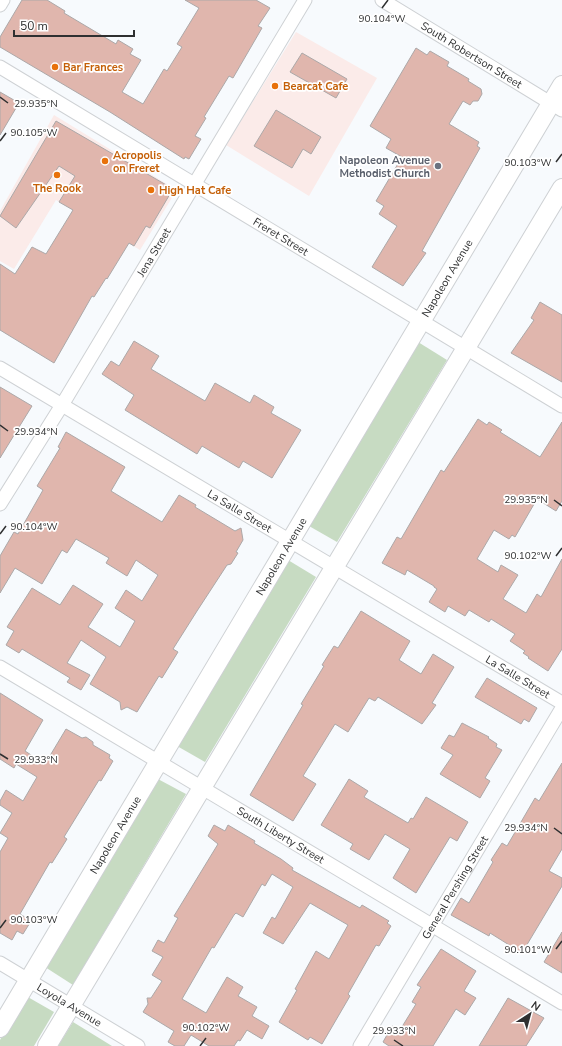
<svg xmlns="http://www.w3.org/2000/svg" width="562" height="1046" font-family="'Nunito Sans',sans-serif">
<style>
.commercial{fill:#fbebe9}
.green{fill:#c7dbc2}
.building{fill:#e0b6ad;stroke:#aca8a8}
.lines{fill:none;stroke-linecap:round;stroke-linejoin:round}
.street-casing{stroke:#ced1d4;stroke-width:15}
.secondary-casing{stroke:#ced1d4;stroke-width:20}
.street{stroke:#fff;stroke-width:13}
.secondary{stroke:#fff;stroke-width:18}
.ticks{fill:none;stroke:#2f3031;stroke-width:1.5}
.food-dot{fill:#e8710a;stroke:#fff;stroke-width:1.5}
.worship-dot{fill:#6b7280;stroke:#fff;stroke-width:1.5}
.labels{text-anchor:middle;stroke-width:3.5;stroke-linejoin:round;paint-order:stroke}
.street-label{font-size:11px;fill:#2f3031;stroke:#fff}
.food-label{font-size:11px;font-weight:bold;fill:#c56008;stroke:#fff;text-anchor:start}
.worship-label{font-size:11px;font-weight:bold;fill:#5b616d;stroke:#fff;text-anchor:end}
.ticks-label{font-size:10px;text-anchor:middle;fill:#2f3031;stroke:#fff;stroke-width:3.5;stroke-linejoin:round;paint-order:stroke}
</style>
<rect width="100%" height="100%" fill="#f7fafd"/>
<g class="commercial">
<path d="M296,32L377,78L309,196L226,145Z"/>
<path d="M54,115L170,186L173,191V196L140,250L56,200L14,269L0,261V211Z"/>
</g>
<g class="green">
<path d="M418,342L447,360L337,542L309,526Z"/>
<path d="M288,560L316,577L205,762L177,746Z"/>
<path d="M156,778L186,794L73,985L45,967Z"/>
<path d="M26,996L54,1012L34,1046H0V1040Z"/>
<path d="M73,1022L112,1046H58Z"/>
</g>
<g class="building">
<path d="M22,0H47L65,11L64,13L116,44L118,40L133,49L130,54L141,60L122,92L143,104L164,69L167,71L182,47L177,44L199,8L185,0H256L270,8L258,26L262,28L233,78L229,76L204,117L206,118L195,136L201,139L189,159L185,157L184,159L110,112L0,47V37Z"/>
<path d="M416,48L427,55L430,51L449,62L447,66L469,79L468,81L481,89L482,94L478,101H473L470,105L463,101L449,124L479,142L477,146L480,148L422,251L426,253L403,286L372,267L397,226L379,214L384,206L376,201L402,157L386,148L391,139L370,126Z"/>
<path d="M302,53L347,79L336,98L290,72Z"/>
<path d="M0,92L19,103L0,135Z"/>
<path d="M276,110L321,137L311,154L303,149L292,168L254,146Z"/>
<path d="M56,121L168,186L170,194L150,228L146,226L134,246L129,243L107,279L106,278L94,297L92,296L54,363L0,330V264L15,274L32,247L46,254L73,210L59,202L75,176L59,166L16,228L0,216Z"/>
<path d="M540,302L562,315V382L511,353L534,320L531,318Z"/>
<path d="M134,341L159,356L151,369L205,401L215,383L250,403L254,395L274,407L271,413L301,430L272,478L243,461L239,468L202,446L197,454L125,410L134,395L102,374L111,361L119,366Z"/>
<path d="M0,387L32,406L0,458Z"/>
<path d="M478,419L487,425L489,422L502,430L500,432L540,457L562,422V501L556,511L537,499L515,537L512,535L509,539L494,530L477,559L498,572L501,565L518,575L503,599L526,613L537,594L541,597L562,559V649L548,671L528,658L529,657L523,653L525,651L510,641L515,634L491,619L489,622L469,610L465,616L448,606L445,612L429,602L437,589L434,587V586L407,570L405,575L382,563L397,537L401,539L441,470L444,472Z"/>
<path d="M66,432L125,467L111,491L162,522L179,495L196,505L195,507L235,531L241,528L243,540L236,552L238,553L231,564L227,565L197,611L173,649L178,652L162,678L159,676L137,712L127,707L121,710L120,702L90,684L106,657L81,640L67,663L90,675L81,690L67,682L70,678L22,649L19,653L6,645L14,631L7,627L32,588L60,605L73,585L103,604L88,627L120,647L135,621L115,608L126,590L142,601L158,575L136,560L127,576L106,563L109,558L76,539L67,553L62,550L42,584L15,568L0,593V556L14,532L18,534L43,490L37,486L60,448L58,447Z"/>
<path d="M361,611L410,641L399,660L421,674L433,654L454,667L432,703L436,705L422,724L378,697L375,701L369,698L348,732L335,724L303,776L316,784L293,821L250,795L303,705L301,704L324,666L322,665L334,646L338,648Z"/>
<path d="M487,678L537,708L529,722L524,719L521,724L475,697Z"/>
<path d="M0,693L43,720L25,751L45,764L66,729L82,738L86,737L93,742V745L110,755L109,758L113,761L101,781L99,780L64,837L67,839L52,863L50,862L20,914L31,921L23,934L17,931L12,940L0,933V852L8,838L0,833L12,813L0,805V801L6,790L23,801L37,777L16,764L14,768L0,759Z"/>
<path d="M462,723L489,737L488,738L497,744L496,747L502,750L485,778L490,781L480,798L440,774L453,755L441,748L449,735L454,737Z"/>
<path d="M562,763V849L549,871L562,878V886L522,953L490,933L489,936L451,915L461,898L469,903L493,862L491,860L502,843L507,846L535,798L539,801Z"/>
<path d="M349,779L368,791L364,797L408,823L411,818L413,819L426,797L468,822L457,841L450,837L416,893L393,878L410,849L385,834L369,860L350,849L353,844L321,825Z"/>
<path d="M214,825L225,831L228,825L255,841L254,843L281,859L293,868L292,870L360,908L362,905L389,921L387,923L391,926L379,946L376,945L348,994L350,996L322,1044L310,1037L308,1040L279,1022L297,990L295,989L316,951L329,959L348,925L310,903L283,944L263,933L272,917L275,919L293,887L272,874L265,886L262,884L243,917L236,913L234,915L214,948L212,947L182,999L206,1013L227,977L243,987L238,996L257,1007L252,1016L269,1026L262,1039L247,1030L240,1041L238,1040L234,1046H209L191,1035L184,1046H175L168,1042L174,1031L143,1012L148,1004L147,998H151L162,981L152,975L163,957L152,951L158,940L164,943L178,918L174,916L218,844L208,836Z"/>
<path d="M562,932V973L544,962Z"/>
<path d="M441,949L476,971L464,991L476,998L465,1015L456,1009L433,1046H389L383,1042L392,1026L400,1030L416,1004L412,1002L421,987L417,985Z"/>
<path d="M508,998L544,1018L526,1046H479Z"/>
</g>
<g class="lines">
<g class="street-casing">
<g id="street">
<path id="s1" d="M382,0L562,110"/>
<path d="M0,5L3,0"/>
<path id="s2" d="M0,67L562,406"/>
<path id="s3" d="M0,368L562,703"/>
<path id="s4" d="M0,504L62,405L305,0"/>
<path id="s5" d="M0,667L562,1003"/>
<path id="s6" d="M0,963L138,1046"/>
<path id="s7" d="M360,1046L562,708"/>
</g>
</g>
<g class="secondary-casing">
<g id="secondary">
<path id="s8" d="M0,1028L562,85"/>
<path d="M47,1046L562,188"/>
</g>
</g>
<use href="#street" class="street"/>
<use href="#secondary" class="secondary"/>
</g>
<path class="ticks" d="M382,8L388,0M0,97L8,103M0,141L6,133M556,162L562,154M0,425L8,431M554,500L562,506M0,534L6,526M556,556L562,548M0,754L8,759M554,828L562,834M0,928L6,920M556,949L562,941M394,1040L403,1046M200,1046L206,1038"/>
<g class="food-dot">
<circle cx="55" cy="67" r="4"/>
<circle cx="275" cy="86" r="4"/>
<circle cx="105" cy="161" r="4"/>
<circle cx="57" cy="175" r="4"/>
<circle cx="151" cy="190" r="4"/>
</g>
<circle class="worship-dot" cx="438" cy="166" r="4"/>
<g class="labels">
<g class="street-label">
<text dy="4" stroke="none"><textPath href="#s1" startOffset="105">South Robertson Street</textPath></text>
<text dy="4" stroke="none"><textPath href="#s2" startOffset="328">Freret Street</textPath></text>
<text dy="4" stroke="none"><textPath href="#s4" startOffset="295">Jena Street</textPath></text>
<text dy="4" stroke="none"><textPath href="#s8" startOffset="873">Napoleon Avenue</textPath></text>
<text dy="4" stroke="none"><textPath href="#s3" startOffset="279">La Salle Street</textPath></text>
<text dy="4" stroke="none"><textPath href="#s8" startOffset="549">Napoleon Avenue</textPath></text>
<text dy="4" stroke="none"><textPath href="#s3" startOffset="603">La Salle Street</textPath></text>
<text dy="4" stroke="none"><textPath href="#s8" startOffset="225">Napoleon Avenue</textPath></text>
<text dy="4" stroke="none"><textPath href="#s5" startOffset="327">South Liberty Street</textPath></text>
<text dy="4" stroke="none"><textPath href="#s7" startOffset="185">General Pershing Street</textPath></text>
<text dy="4" stroke="none"><textPath href="#s6" startOffset="81">Loyola Avenue</textPath></text>
</g>
<g class="food-label">
<text x="63" y="71">Bar Frances</text>
<text x="283" y="90">Bearcat Cafe</text>
<text x="113" y="159">Acropolis<tspan x="113" dy="13">on Freret</tspan></text>
<text x="57" y="192" text-anchor="middle">The Rook</text>
<text x="159" y="194">High Hat Cafe</text>
</g>
<g class="worship-label">
<text x="430" y="164">Napoleon Avenue<tspan x="430" dy="13">Methodist Church</tspan></text>
</g>
</g>
<g class="ticks-label">
<text x="382" y="22">90.104°W</text>
<text x="36" y="107">29.935°N</text>
<text x="34" y="136">90.105°W</text>
<text x="528" y="166">90.103°W</text>
<text x="36" y="435">29.934°N</text>
<text x="526" y="503">29.935°N</text>
<text x="34" y="530">90.104°W</text>
<text x="528" y="559">90.102°W</text>
<text x="36" y="763">29.933°N</text>
<text x="526" y="831">29.934°N</text>
<text x="34" y="923">90.103°W</text>
<text x="528" y="953">90.101°W</text>
<text x="206" y="1031">90.102°W</text>
<text x="394" y="1034">29.933°N</text>
</g>
<g transform="translate(530 1014) rotate(36)" stroke="#ffffff" stroke-width="3" paint-order="stroke">
<path d="M0-3L7 15L0 10L-7 15Z" fill="#2f3031"/>
<text y="-6" font-size="11" font-weight="bold" text-anchor="middle" fill="#2f3031">N</text>
</g>
<path d="M14 30v6h120v-6" fill="none" stroke="#2f3031" stroke-width="2"/>
<text x="20" y="30" font-size="12" fill="#2f3031" stroke="#ffffff" stroke-width="3" paint-order="stroke">50 m</text>
</svg>
